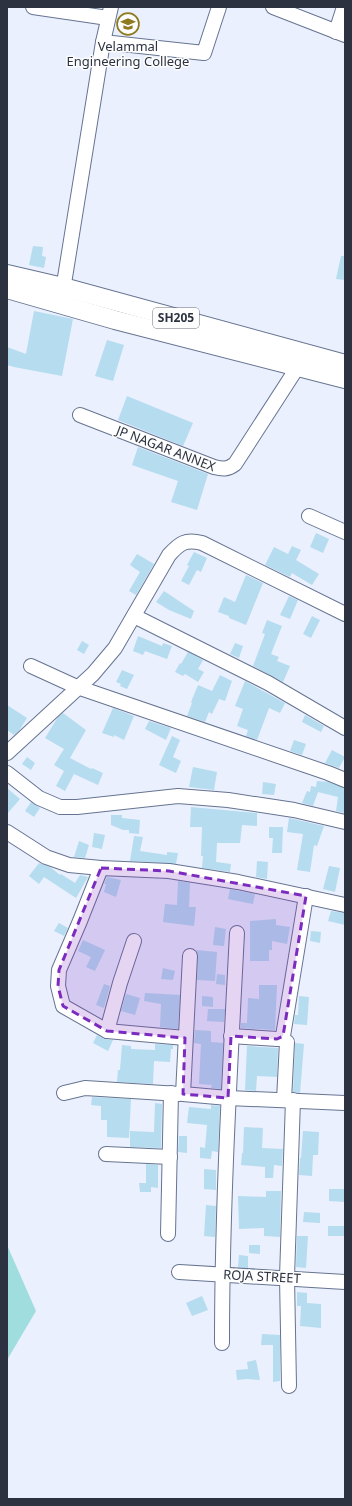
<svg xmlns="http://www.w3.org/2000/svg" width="352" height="1506" font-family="'Noto Sans',sans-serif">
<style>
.water{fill:#a0ddde}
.building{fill:#b6dcef}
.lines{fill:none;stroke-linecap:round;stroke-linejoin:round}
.minor-casing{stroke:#667491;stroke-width:16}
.major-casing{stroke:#667491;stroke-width:20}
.minor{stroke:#fff;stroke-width:14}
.major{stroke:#fff;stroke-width:18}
.marked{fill:#7b2cbf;fill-opacity:0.2;stroke:#7b2cbf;stroke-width:3;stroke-dasharray:8 5;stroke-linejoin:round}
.labels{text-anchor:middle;stroke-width:3;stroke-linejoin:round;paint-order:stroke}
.shield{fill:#fdfdfd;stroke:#6b6f78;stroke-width:1}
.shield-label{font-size:12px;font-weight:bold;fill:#2c323f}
.poi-label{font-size:13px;fill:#2c323f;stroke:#fdfdfd}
.street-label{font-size:13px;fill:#2c323f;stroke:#fdfdfd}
</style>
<rect width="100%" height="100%" fill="#eaf0fe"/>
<path class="water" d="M7,1245L36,1311L7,1360Z"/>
<g class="building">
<path d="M33,246L43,247L42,256L46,257L44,268L29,265Z"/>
<path d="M341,256H345V280L336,279Z"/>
<path d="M34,311L73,319L62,376L14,367L7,365V347L26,354Z"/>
<path d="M107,340L124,345L113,381L95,376Z"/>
<path d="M127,396L193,423L183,446L118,420Z"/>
<path d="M138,447L208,474L197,510L171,502L178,481L132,465Z"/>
<path d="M316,533L329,539L323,553L310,547Z"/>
<path d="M292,546L301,550L296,560L319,574L312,585L292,573L290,577L265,565L274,547L288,554Z"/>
<path d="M194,552L207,558L201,572L197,570L189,585L181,581L189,566L187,565Z"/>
<path d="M137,554L154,564L136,595L129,591L140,572L130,565Z"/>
<path d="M246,575L263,583L246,625L229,618V616L218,612L224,597L235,602Z"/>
<path d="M164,591L194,611L191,619L169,610L156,602Z"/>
<path d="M289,596L298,600L290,619L280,615Z"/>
<path d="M312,616L320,620L311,638L303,634Z"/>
<path d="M267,620L282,626L271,654L279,657L277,661L290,666L283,682L253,666L265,634L262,633Z"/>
<path d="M138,636L162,646L163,643L172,646L167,659L145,651L143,655L133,651Z"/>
<path d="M82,641L89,645L84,654L77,650Z"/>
<path d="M235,643L243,646L239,658L230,654Z"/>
<path d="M188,652L203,660L198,669L204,672L198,682L185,674L183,676L175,672L180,663L181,664Z"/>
<path d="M122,670L134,675L127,689L120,686L121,684L116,682Z"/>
<path d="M220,675L232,681L225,701L219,699L212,714L209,712L205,722L187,716L192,703L191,702L198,685L212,691Z"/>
<path d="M245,681L285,703L280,713L269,708L257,740L246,736L248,730L237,726L243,709L235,706Z"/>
<path d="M7,705L27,718L19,731L14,735L7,730Z"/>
<path d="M113,708L134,716L124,740L114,735V737L102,733Z"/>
<path d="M63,713L86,730L70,758L91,769L92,768L103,773L98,785L74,774L65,791L56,786L64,771L54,765L64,749L45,738L58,717Z"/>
<path d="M305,715L324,726L321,732L302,722Z"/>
<path d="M149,721L171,728L166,740L145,729Z"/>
<path d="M172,736L180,740L173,757L181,761L176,773L159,765Z"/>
<path d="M294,740L306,744L302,755L290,751Z"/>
<path d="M332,750L345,757L339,768L325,763Z"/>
<path d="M27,757L35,763L31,770L22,764Z"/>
<path d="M193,767L217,772L214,790L189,787Z"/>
<path d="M317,781L328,782L345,788V813L336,811L338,797L318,792L313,806L302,803L307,791L310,792L311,786L316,787Z"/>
<path d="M263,782L276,784L274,795L262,794Z"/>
<path d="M7,788L20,799L7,814Z"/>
<path d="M31,802L40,808L34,817L25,811Z"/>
<path d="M191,807L257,813V826L242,825L240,843H217L216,862L231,864L230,872L202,868L203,856H201L202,827H190Z"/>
<path d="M111,815H122V818L140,820L139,834L129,833V830H123L111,825Z"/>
<path d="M289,818L324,826L317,846L314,845L310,872L297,870L303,834L287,832Z"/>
<path d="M269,827H283L282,853H272L273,838H269Z"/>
<path d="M94,833L105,835L102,849L92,847Z"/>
<path d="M134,836L143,837L140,851L167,855V852L178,853L176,864L130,861Z"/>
<path d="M79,841L89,845L85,858L74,857Z"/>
<path d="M257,861L268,862L267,879L256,877Z"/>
<path d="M39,863L50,867L60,875L61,874L75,883L80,875L88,877L76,898L44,877L39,884L29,876Z"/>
<path d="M329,866L340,868L335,892L323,889Z"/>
<path d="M107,877L121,880L116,897L104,892L106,884H104Z"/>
<path d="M178,881L190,883L189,907H196L194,926L163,922L165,904L177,905Z"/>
<path d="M230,889L255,894L253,904L228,899Z"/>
<path d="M331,911L345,913V925L328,921Z"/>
<path d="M276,919V925L290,927L287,944L272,941V950H269V961H250V921Z"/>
<path d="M59,923L68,928L64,936L54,931Z"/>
<path d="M215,927L226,929L224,946L213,945Z"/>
<path d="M311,931L321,932L320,943L310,941Z"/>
<path d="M83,940L105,950L95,971L86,967L91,957L78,951Z"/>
<path d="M196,950L217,952L215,981L197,980L198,956Z"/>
<path d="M163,968L175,971L173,980L161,979Z"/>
<path d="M217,974L225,975V985L216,984Z"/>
<path d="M104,984L110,986L104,1008L96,1005Z"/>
<path d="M259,985H277L275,1030L241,1028V1023H247L248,998L259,999Z"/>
<path d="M145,993L180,995L178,1029L160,1027L161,1004L144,1001Z"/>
<path d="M126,994L140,998L135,1015L121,1011Z"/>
<path d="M202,996L213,997V1007L202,1006Z"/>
<path d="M299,996L309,997L307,1025L294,1024L295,1015H298Z"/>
<path d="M208,1009H225L224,1022L207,1021Z"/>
<path d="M195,1030L211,1031V1042L223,1043L221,1089L211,1088L212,1085L199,1084L201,1044L194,1043Z"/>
<path d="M97,1035L104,1039L113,1040L108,1051L93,1043Z"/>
<path d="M295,1043L304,1044L300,1093L293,1092Z"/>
<path d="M155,1044L173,1045V1049H171L170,1062L154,1061L153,1084L117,1082L118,1070H120L122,1045L131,1046V1049L155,1050Z"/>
<path d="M247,1046L278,1048L277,1077L257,1076L256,1091L245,1090Z"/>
<path d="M92,1097L131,1099L129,1138L107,1137V1120H101V1106L91,1105Z"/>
<path d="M155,1103L162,1104L161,1148L130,1147V1131L154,1132Z"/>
<path d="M211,1105L220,1106L218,1152L212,1151L211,1159L200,1158V1147L205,1148L207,1125L187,1123L189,1107L211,1109Z"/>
<path d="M244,1127L263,1128L262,1148L283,1149L282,1166L274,1165L273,1178H265V1167L241,1165L242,1153H243Z"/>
<path d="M303,1131L319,1132L318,1155H313L312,1176L299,1175L300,1158H301Z"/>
<path d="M179,1136H187V1153L178,1152Z"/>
<path d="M146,1164L158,1165V1188L151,1187V1192H140L139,1183H146Z"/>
<path d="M204,1169L216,1170V1190L204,1189Z"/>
<path d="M329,1189H345V1202L329,1201Z"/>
<path d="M266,1191H281L280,1237L264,1236V1228L239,1229L238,1196L266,1197Z"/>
<path d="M206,1205L216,1206L215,1237L204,1236Z"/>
<path d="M304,1212L320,1213V1223L303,1222Z"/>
<rect x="328" y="1226" width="17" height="10"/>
<path d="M297,1236H308L306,1268L296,1267Z"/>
<path d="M249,1245H260V1254L249,1253Z"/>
<path d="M239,1255L248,1256V1268L238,1267Z"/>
<path d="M297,1292L307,1293V1303L321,1304V1328L300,1326L301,1306H297Z"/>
<path d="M202,1296L208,1310L192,1316L186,1303Z"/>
<path d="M262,1334L280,1335V1381L273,1382V1345H261Z"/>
<path d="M256,1360L260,1380L247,1379L237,1380L236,1370L248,1369L247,1362Z"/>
</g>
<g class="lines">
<g class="minor-casing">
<g id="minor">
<path d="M33,7L108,18"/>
<path d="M273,7L345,35"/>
<path d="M336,32L344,7"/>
<path d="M103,42L111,7"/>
<path d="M62,296L103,42L204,53L219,7"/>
<path d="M80,415L214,467C222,469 227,470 235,464L297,368"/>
<path d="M309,516L345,532"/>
<path d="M134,616L268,683L345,728"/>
<path d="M31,666L77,687L328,773L345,780"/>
<path d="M7,753L93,674L115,648L169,555C180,543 185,539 202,543L345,614"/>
<path d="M7,773L39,798L60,807H77L178,796L228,800L294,810L345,822"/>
<path d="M7,832L46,857L69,865L101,868L169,871L238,882L345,905"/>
<path d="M101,868L80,921L59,970L58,986L63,1006L107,1031L185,1038"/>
<path d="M190,956L183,1094L228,1098L345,1103"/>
<path d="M107,1031L120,983L134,941"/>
<path d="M231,1036L277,1039H280L283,1036L306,896"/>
<path d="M64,1093L85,1088L179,1094"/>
<path d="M284,1100L287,1042"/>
<path d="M106,1154L170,1157"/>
<path d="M168,1234L171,1093"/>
<path d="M179,1272L345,1282"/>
<path d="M222,1343C222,1206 230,1070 237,933"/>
<path d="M289,1386L287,1277L293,1100"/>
</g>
</g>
<g class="major-casing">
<g id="major">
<path d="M7,274L63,287L345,364"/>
<path d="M7,289L115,320L345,379"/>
</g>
</g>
<use href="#minor" class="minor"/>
<use href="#major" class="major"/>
</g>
<path class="marked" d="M101,868L169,871L306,896L283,1036L277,1039L231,1036L228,1098L183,1094L185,1038L107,1031L63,1006L58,986L59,970Z"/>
<defs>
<g id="university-ring" transform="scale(1.15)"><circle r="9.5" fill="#fdfdfd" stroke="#8e7a1f" stroke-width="1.5"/><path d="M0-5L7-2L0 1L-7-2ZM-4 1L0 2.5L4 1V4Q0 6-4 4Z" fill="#8e7a1f"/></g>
</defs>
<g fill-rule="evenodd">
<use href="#university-ring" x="128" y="24"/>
</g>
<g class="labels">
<rect class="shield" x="153" y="308" width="46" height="20" rx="3"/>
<g class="shield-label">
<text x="176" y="322">SH205</text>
</g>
<g class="poi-label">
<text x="128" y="51">Velammal<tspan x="128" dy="15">Engineering College</tspan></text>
</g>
<g class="street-label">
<text transform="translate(166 448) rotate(21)" y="5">JP NAGAR ANNEX</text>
<text transform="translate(262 1276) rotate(3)" y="5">ROJA STREET</text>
</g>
</g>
<rect width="352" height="1506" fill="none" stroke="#2c323f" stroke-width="16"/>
</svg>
